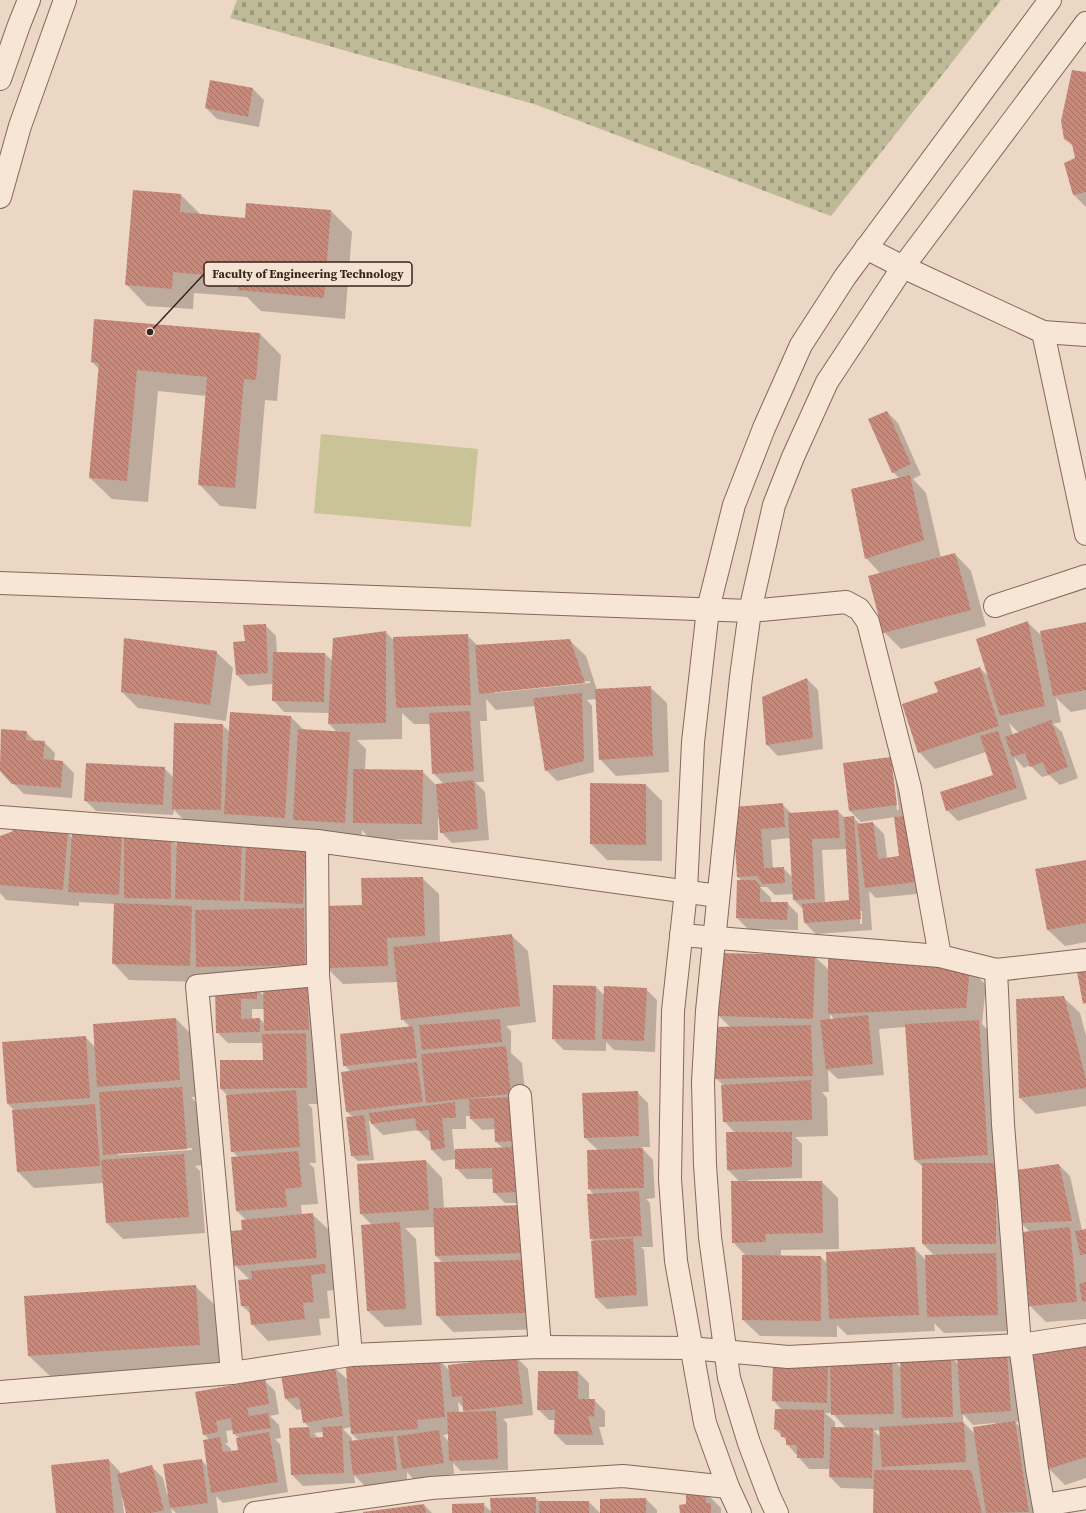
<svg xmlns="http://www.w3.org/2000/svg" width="1086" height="1513" font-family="'Source Serif 4',serif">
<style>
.green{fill:#c9c398}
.cemetery{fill:url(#cemetery-stones)}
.shadow{fill:#0003;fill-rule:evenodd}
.building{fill:url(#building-back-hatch)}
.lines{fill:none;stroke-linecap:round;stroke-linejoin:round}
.minor-casing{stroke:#85675b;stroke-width:24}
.minor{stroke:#f7e5d6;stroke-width:22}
.leader{fill:none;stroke:#36241e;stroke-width:1.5}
.callout-dot{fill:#36241e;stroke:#f4e2d3;stroke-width:1.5}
.callout{fill:#f4e2d3;stroke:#36241e;stroke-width:1.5}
.callout-label{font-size:12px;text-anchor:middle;font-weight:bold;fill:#36241e}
</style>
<defs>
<pattern id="cemetery-stones" width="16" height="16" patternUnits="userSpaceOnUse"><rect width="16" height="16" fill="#beba97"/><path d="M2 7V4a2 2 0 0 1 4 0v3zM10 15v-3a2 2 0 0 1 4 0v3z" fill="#9b977b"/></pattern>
<pattern id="building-back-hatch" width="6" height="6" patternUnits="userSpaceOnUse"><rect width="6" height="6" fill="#c8897b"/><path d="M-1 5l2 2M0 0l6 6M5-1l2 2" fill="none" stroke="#a37064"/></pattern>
</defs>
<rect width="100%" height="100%" fill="#ecd6c4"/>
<path class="green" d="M321,434L478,449L471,527L314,513Z"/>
<path class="cemetery" d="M237,0H1001L831,216L537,105L230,18Z"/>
<g class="shadow">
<path d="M1086,73V207L1074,195L1065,163L1076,159L1074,147L1065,139Z"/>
<path d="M211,82L253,89L264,100L259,127L217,119L206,108Z"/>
<path d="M181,195L201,215L246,219L331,211L352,232L345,319L261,311L247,297L194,293L193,309L147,306L126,284Z"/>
<path d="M260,334L281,355L277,401L265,400L256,509L220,506L199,484L206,396L158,391L148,502L112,499L90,478L100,370L92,362Z"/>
<path d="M887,412L898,423L921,475L913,479L926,493L941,558L955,554L971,571L986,626L901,649L884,632L881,574L866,558L900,479L893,472Z"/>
<path d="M1027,622L1042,636L1086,623V709L1071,712L1056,698L1061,722L1053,724L1062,732L1078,778L1060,785L1049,775L1042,777L1030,765L1024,768L1014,757L1027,799L958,821L947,810L994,775L986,752L935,769L919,752L939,693L980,668L989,677ZM1009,723L1019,733L1013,735Z"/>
<path d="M265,625L276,636L277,653L325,654L333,661L386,632L394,641L467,635L478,646L569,640L586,656L597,690L650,687L667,703L669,772L616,776L600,759L596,699L587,700L592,706L594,772L557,781L546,770L536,706L496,710L486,699L487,721H480L484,782H475L485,792L489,840L452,843L441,832L440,817H438V840L370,839L362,830L361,839L310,836L301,827V833L189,825L174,810L173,815L96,811L85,800L164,768L173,777L222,725L230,732L291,717L304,730L337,732L329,724L330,713L284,712L273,700L274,684L248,686L237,675L246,642ZM590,681V683L494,693V691ZM402,713L414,724H430L433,773L444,784L436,785L422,771L365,770L366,749L357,740L402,739Z"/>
<path d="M216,652L233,668L226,721L138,708L122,692Z"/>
<path d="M807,679L818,690L823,749L778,756L767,745Z"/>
<path d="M2,730L26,732L36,742H44L55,753L54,761L63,762L74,773L72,798L24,794L0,770Z"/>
<path d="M891,758L902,769L926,893L876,898L869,891L872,930L816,934L805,923L804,910L794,900L793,894L775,895L767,887H760L771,898V903H787L798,914V930L748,929L737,918L742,881L738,877L734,808L783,805L792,814L838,811L845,818L853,817L860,824L873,823L884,834L887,858L900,857L895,817L861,822L850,811ZM892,769H894L899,810H897ZM790,838L792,877L783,868H773L771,840ZM847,849L850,901L825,903L822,850ZM860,911H862V924H860Z"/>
<path d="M591,784L646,785L662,801V861L607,860L591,844Z"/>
<path d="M68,833L72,838L121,836L125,840L171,839L177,845L305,846L322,862L321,981L206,982L129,980L113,963L115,904L79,902V906L6,900L0,893V839Z"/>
<path d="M1086,861V942L1065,946L1048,930Z"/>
<path d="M422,878L439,894L440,943L511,935L528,951L536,1022L506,1026L511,1031V1053L522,1063L527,1110L531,1203H505L494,1192V1179H467L456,1168V1159L443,1161L432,1150L431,1141H429L418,1130L383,1135L372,1124L371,1121H369L374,1160L358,1161L352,1156L347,1118L353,1117L347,1112L342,1073L350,1071L344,1065L410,1027L402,1019L398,982L343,984L327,968L363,906ZM466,1116H471V1119L482,1130L496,1129V1142L504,1149L454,1150L452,1129H466Z"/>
<path d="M814,956L829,970L970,969L986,985L982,1024L1000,1042L1012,1260H1002L1012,1270L1014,1331L944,1333L934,1323L935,1331L847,1335L837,1325V1337L760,1336L743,1320L746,1256L733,1242L740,1182L728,1170L735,1133L724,1121V1086L716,1078L731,1028L719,1016ZM830,1014L835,1020H830ZM906,1027L915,1160L923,1167V1244L935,1256L926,1260L915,1249L828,1264L821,1257L781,1256V1250L839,1249L838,1198L822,1182H748V1180L802,1178V1144L795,1137L828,1136L827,1098L822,1092H829L828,1070L838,1079L884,1075L879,1029Z"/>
<path d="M307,984L318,995L319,1040L312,1041L322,1050L323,1104H308L312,1108L316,1163H309L314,1168L318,1204L301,1205L302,1215L312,1214L329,1230L333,1273L341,1281V1289L327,1291L330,1318L319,1319L321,1335L268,1341L252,1324L251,1314L242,1306L250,1280L235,1265L246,1220L237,1211L238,1157L232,1151L227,1095L221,1089L264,1061V1043H228L217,1032L216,989L257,988L264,996ZM252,1009H264L265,1024L260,1019H252Z"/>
<path d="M554,986L596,987L605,996L646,989L657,1000L655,1052L614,1050L606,1042V1051L564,1050L553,1039Z"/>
<path d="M1063,997L1080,1013L1086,1036V1106L1036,1114L1020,1098L1017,1000Z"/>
<path d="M176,1019L192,1035L196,1097H191L198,1104L203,1165L195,1166L200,1171L205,1233L123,1239L106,1222L104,1183L34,1188L18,1172L15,1111L8,1104L3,1043L85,1037L95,1047ZM192,1148V1150L118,1155V1153Z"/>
<path d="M637,1092L648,1103L650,1147H641L653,1160L655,1198L646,1199L650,1203L653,1247H641L644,1250L648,1306L607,1309L596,1298L592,1242H594L591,1238L594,1195L589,1189L598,1150L585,1138Z"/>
<path d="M426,1161L442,1178L444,1209L522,1206L541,1329L453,1332L437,1315L443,1263L436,1256L434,1227L405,1228L416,1239L422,1325L385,1327L368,1311L362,1226L372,1225L361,1214Z"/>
<path d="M1059,1165L1070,1176L1082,1230H1086V1319L1046,1322L1030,1306L1023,1232H1030L1021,1223Z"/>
<path d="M195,1286L217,1307L221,1366L51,1377L29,1356Z"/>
<path d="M1086,1348V1478L1065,1485L1049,1469Z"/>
<path d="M1007,1354L1018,1365L1022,1421L1015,1422L1031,1438L1042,1513H874V1489L841,1488L830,1477L831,1469H809L787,1444V1441L775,1429L783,1411L773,1400L796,1368L814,1369V1363L892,1359L901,1368L951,1357L959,1365ZM825,1413H832L846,1428H835V1422ZM963,1414L973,1425L995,1423V1425L975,1434L963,1422ZM880,1430L881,1437L874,1431Z"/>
<path d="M517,1358L528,1369L533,1415L503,1419L507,1423L508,1470L461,1471L453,1463L454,1474L414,1480L407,1472V1481L365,1486L354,1475L355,1483L303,1486L292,1475L290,1429L310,1428L304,1422L302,1409L297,1410L286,1399L335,1368L348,1380L440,1361L450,1371ZM458,1402L464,1408L465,1413H459ZM351,1427L352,1434L359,1441H352V1438L343,1429ZM323,1432L324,1438H318L314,1433ZM449,1434V1442L443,1435Z"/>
<path d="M578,1372L589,1383V1400H594L605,1411V1427H599L604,1445H566L555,1434L556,1420H549L538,1409Z"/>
<path d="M264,1380L275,1391L279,1414L270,1416L279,1425L281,1438L275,1439L280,1444L288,1492L223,1503L216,1496L218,1513H176L171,1508L172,1513H127L123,1497H122L124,1513H57L109,1460L120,1472V1475L152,1467L163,1478L167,1494H169L201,1460L208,1467L209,1440L204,1434L196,1392ZM234,1430V1434L239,1438L240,1451L231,1452V1449L225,1443H228L226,1431Z"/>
<path d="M704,1491L721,1508V1513H681L688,1505Z"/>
<path d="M535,1498L540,1502H589L600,1513H453L483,1504L492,1512Z"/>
<path d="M646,1499L657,1510V1513H601Z"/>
<path d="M424,1505L432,1513H363Z"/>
</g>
<g class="building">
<path d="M1072,70L1086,72V192L1073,195L1064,163L1075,158L1072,144L1064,139L1061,121Z"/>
<path d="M210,80L253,88L248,117L205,108Z"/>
<path d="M133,190L181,194L180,212L245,218L246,203L331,210L324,298L238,290L239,278L173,272L172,289L125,285Z"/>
<path d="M94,319L260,333L256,380L244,379L235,488L198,485L207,377L137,370L127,481L89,478L99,363L91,362Z"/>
<path d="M887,411L911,464L892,473L868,419Z"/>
<path d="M910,475L924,540L865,559L851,489Z"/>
<path d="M955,553L971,610L883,633L868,576Z"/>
<path d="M1028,621L1045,706L1000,716L976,639Z"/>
<path d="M1086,622V690L1053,696L1040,631Z"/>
<path d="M266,624L268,673L236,675L233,642L245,641L243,625Z"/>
<path d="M386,631V723L328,724L333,638Z"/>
<path d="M468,634L471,705L396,708L393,637Z"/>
<path d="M124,638L217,651L210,705L121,692Z"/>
<path d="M570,639L585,683L479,694L475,645Z"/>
<path d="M273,652L325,653L324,702L272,701Z"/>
<path d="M980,667L999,726L918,753L902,704L938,692L934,682Z"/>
<path d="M807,678L813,738L766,745L762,697Z"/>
<path d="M651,686L653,756L599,760L595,689Z"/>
<path d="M582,693L584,761L545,771L533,698Z"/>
<path d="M470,711L474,771L432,774L429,713Z"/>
<path d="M230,712L291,716L285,818L224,814Z"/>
<path d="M1051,720L1068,767L1048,775L1043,762L1030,767L1025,753L1012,757L1005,737Z"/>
<path d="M174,723L223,724L221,810L172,809Z"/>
<path d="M1,729L27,731L26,740L45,741L43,759L63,761L61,788L12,784L0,771Z"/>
<path d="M298,729L350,732L345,823L293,820Z"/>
<path d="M998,731L1017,788L946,811L940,792L993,775L980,736Z"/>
<path d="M891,757L897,805L849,811L843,763Z"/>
<path d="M86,763L165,767L163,805L84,801Z"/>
<path d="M353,769L423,770L422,824L353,823Z"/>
<path d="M474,780L478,829L440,833L436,784Z"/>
<path d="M590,783L646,784V845L590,844Z"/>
<path d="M783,803L785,827L761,829L764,868L784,867L785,883L763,884L757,876L737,877L733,807Z"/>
<path d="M838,810L840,838L812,839L815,899L793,900L788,813Z"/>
<path d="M854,816L861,919L804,923L802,904L849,900L844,817Z"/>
<path d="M908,816L916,882L865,888L857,824L873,822L878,859L899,856L894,817Z"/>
<path d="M17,827L68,832L63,890L0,885V836L11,832Z"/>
<path d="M72,832L122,835L119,895L68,892Z"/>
<path d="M177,836L242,838L240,901L175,899Z"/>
<path d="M124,837L171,838V899L124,898Z"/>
<path d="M246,842L306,845L303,904L244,901Z"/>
<path d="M1086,860V923L1047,930L1035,869Z"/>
<path d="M423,877L425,936L387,938L388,966L326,968L324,906L362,905L361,878Z"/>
<path d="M737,880H755L760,886V902H788L787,920L736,918Z"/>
<path d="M114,903L192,906L190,966L112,964Z"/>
<path d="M304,908L305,965L196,967L195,910Z"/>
<path d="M512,934L520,1006L401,1020L393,947Z"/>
<path d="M719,953L815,955L813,1019L718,1016Z"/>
<path d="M828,956L970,968L966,1008L828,1014Z"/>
<path d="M1086,970V1003L1083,1004L1077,972Z"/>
<path d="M307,983L309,1030L264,1031L263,984Z"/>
<path d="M553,985L596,986L595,1040L552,1039Z"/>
<path d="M604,986L647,988L644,1041L602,1039Z"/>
<path d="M257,987V999H241V1019L260,1018V1032L216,1033L215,988Z"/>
<path d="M1064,996L1086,1079V1088L1019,1098L1016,999Z"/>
<path d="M868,1015L873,1064L826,1069L820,1020Z"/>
<path d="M176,1018L180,1080L97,1087L93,1024Z"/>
<path d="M500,1019L502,1042L422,1050L419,1025Z"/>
<path d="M979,1020L988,1155L914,1160L905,1024Z"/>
<path d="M811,1025L813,1076L715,1079L714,1027Z"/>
<path d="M413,1026L417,1058L343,1066L340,1034Z"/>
<path d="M306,1033L307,1088L220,1089V1060H263L262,1034Z"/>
<path d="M86,1036L90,1098L7,1104L2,1042Z"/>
<path d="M506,1046L511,1094L426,1103L421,1054Z"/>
<path d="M417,1062L423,1102L346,1112L341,1072Z"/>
<path d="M811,1080L812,1120L723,1122L721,1085Z"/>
<path d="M182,1087L187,1149L103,1155L99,1092Z"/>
<path d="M296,1090L300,1147L231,1152L226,1095Z"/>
<path d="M638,1091L639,1136L584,1138L582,1093Z"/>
<path d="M512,1097L514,1141L495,1142L494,1118L470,1119L469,1099Z"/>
<path d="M455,1102L456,1118H442L445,1148L431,1150L429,1130L417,1131L415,1118L371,1124L369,1113Z"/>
<path d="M95,1104L100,1166L17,1172L12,1110Z"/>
<path d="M364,1115L369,1155L351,1156L346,1117Z"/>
<path d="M726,1132H792V1167L727,1170Z"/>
<path d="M520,1147L521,1192L493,1193L492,1168L455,1169V1149Z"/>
<path d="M643,1148L644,1188L588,1189L587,1150Z"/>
<path d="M298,1151L302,1187L285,1189L287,1207L236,1211L231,1157Z"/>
<path d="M184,1154L189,1217L106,1223L101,1160Z"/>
<path d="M426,1160L429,1210L360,1214L357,1164Z"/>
<rect x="922" y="1163" width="74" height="81"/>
<path d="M1059,1164L1072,1221L1020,1223L1016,1170Z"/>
<path d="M731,1181H822L823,1233L765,1234L766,1242L732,1243Z"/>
<path d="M639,1191L642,1236L590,1239L587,1194Z"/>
<path d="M522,1205L524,1253L435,1256L433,1208Z"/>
<path d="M313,1213L317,1258L234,1266L231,1231L242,1230L241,1220Z"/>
<path d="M400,1222L406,1309L367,1311L361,1225Z"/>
<path d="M1070,1227L1077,1302L1029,1306L1022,1232Z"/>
<path d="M1086,1229V1254L1080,1255L1075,1231Z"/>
<path d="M633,1238L637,1295L595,1298L591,1241Z"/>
<path d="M915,1247L919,1315L829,1319L826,1252Z"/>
<path d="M996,1253L998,1315L927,1317L925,1255Z"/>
<path d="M742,1255L821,1256V1321L742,1320Z"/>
<path d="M524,1260L525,1313L436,1316L434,1262Z"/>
<path d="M325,1264L326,1273L311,1275L314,1302L303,1303L305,1319L251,1325L249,1306H241L238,1280L252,1279L251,1271Z"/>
<path d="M1086,1282V1301H1082L1079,1284Z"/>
<path d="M196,1285L200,1345L28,1356L24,1296Z"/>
<path d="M1086,1347V1457L1048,1469L1033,1354Z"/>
<path d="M1007,1353L1011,1411L961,1414L957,1357Z"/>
<path d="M951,1356L953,1417L902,1418L900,1358Z"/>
<path d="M517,1357L523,1404L463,1411L462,1396L452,1397L448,1365Z"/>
<path d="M892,1358L894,1414L831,1415L830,1360Z"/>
<path d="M440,1360L445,1417L417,1420L418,1429L351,1434L346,1367Z"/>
<path d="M773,1360L790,1367L813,1368V1362H828L827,1403L772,1401Z"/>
<path d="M335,1367L343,1416L303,1423L299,1397L285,1399L281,1375Z"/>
<path d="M538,1371H578V1399H595L594,1417L588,1416L593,1435L554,1434L555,1410H537Z"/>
<path d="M265,1379L269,1404L247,1408L249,1416L268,1413L271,1428L233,1434L231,1418L216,1421L218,1432L203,1435L195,1392Z"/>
<path d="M775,1409L824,1410V1458H797V1445H786V1437H781V1431L774,1429Z"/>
<path d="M496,1411L498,1459L449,1461L447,1412Z"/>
<path d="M1015,1421L1029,1512L986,1513L973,1427Z"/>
<path d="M964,1422L966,1462L882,1467L879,1427Z"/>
<path d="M342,1426L344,1473L291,1475L289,1428L309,1427L310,1438L323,1437L322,1427Z"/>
<path d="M831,1427L873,1428L872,1478L829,1477Z"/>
<path d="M439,1430L444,1463L402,1469L397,1436Z"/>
<path d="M269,1432L278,1482L211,1493L203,1440L220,1437L223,1452L238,1450L236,1438Z"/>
<path d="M393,1436L397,1470L353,1475L349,1441Z"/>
<path d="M109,1459L114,1513H56L51,1465Z"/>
<path d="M202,1459L208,1503L170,1508L163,1464Z"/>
<path d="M152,1465L164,1510L151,1513H126L117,1474Z"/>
<path d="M874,1470H971L982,1513H873Z"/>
<path d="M705,1490L706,1503H711V1513H680L679,1505L686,1504V1492Z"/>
<path d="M536,1497V1513H491L490,1498Z"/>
<path d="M646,1498V1513H600V1499Z"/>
<rect x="539" y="1501" width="50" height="12"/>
<path d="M484,1503V1513H452V1504Z"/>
<path d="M424,1504L426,1513H363V1512Z"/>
</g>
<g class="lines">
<g class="minor-casing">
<g id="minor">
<path d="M0,79L19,25L29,0"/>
<path d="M0,197L20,126L65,0"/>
<path d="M866,248L903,267L1043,332L1086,335"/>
<path d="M1043,332L1086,534"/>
<path d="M0,583L750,611L846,602L859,609L868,622L910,788L940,956"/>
<path d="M995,606L1086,576"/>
<path d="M0,817L317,841L718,896"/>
<path d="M317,841L318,975L351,1355"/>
<path d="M681,935L940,956L996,970L1086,960"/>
<path d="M996,970L1003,1124L1020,1345L1037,1469L1045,1513"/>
<path d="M520,1096L540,1347"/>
<path d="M232,1373L197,986L318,975"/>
<path d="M0,1392L232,1373L351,1355L540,1347L690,1348L788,1357L1020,1345L1086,1335"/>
<path d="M1044,1505L1086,1498"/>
<path d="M255,1513L431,1488L623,1476L728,1487"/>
<path d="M740,1513L728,1487L705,1423L676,1261L670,1179L673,1011L686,891L693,742L708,609L734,505L764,428L801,345L845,277L1050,0"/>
<path d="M777,1513L769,1496L749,1443L729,1378L710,1237L705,1165L703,1082L707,1011L734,742L741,677L750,611L774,505L793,457L827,382L903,267L1086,23"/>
</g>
</g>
<use href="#minor" class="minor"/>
</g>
<path class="leader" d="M150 332L204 274"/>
<circle class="callout-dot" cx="150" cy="332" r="4"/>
<rect class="callout" x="204" y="262" width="208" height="24" rx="4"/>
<g class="callout-label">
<text x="308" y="278">Faculty of Engineering Technology</text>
</g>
</svg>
